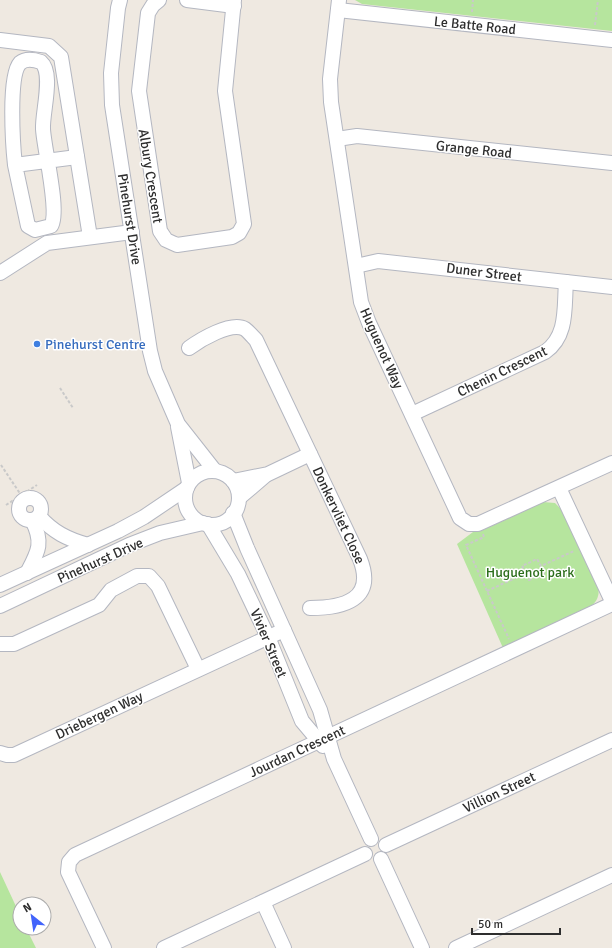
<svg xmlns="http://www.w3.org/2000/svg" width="612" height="948" font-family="Signika,sans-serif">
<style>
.green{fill:#b6e59e}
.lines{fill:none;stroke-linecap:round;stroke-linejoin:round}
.minor-casing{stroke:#b4b7c1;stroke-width:16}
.path{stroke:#c9c9c9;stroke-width:2;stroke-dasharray:3 2;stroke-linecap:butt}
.minor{stroke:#fff;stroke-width:14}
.shop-dot{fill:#3f7fe0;stroke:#fff;stroke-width:1.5}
.labels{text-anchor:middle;stroke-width:3;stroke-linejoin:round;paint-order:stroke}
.street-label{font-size:14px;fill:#2e2e2e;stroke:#fff}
.shop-label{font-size:14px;fill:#366cbe;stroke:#fff;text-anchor:start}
.park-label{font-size:14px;fill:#2c6e1b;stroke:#fff}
</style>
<rect width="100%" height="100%" fill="#efe9e1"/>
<g class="green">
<path d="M355,0H612V31L362,4Z"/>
<path d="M543,502L555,503L562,510L598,587C600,595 597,602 590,607L503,648L457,544L473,532L483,530Z"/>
<path d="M0,872L20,915V928H26L36,948H0Z"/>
</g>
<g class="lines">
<g class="minor-casing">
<g id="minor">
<path d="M120,0L118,8L111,73L112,105L150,351L155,371L178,424L215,471"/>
<path d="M159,0L153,5L148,13L139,91L160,231L166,240L177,245L232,237L239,233L244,224L225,91L234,0"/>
<path d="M187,0L234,6"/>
<path d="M339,0L330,79L331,102L361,302L369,323L460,518L469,524H478L612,463"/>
<path d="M338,10L612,40"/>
<path d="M0,40L49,46L61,57L90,237"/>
<path d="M337,139L357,136L612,163"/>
<path d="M15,165L28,226L35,230L51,226C60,212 44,149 43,129C42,113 54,73 41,62C35,60 26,58 20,63C8,76 13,147 15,165L77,157"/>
<path d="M356,266L378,261L612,287"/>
<path d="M0,273L47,243L132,232"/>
<path d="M189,348C200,340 231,321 245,329C249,332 253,337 256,340L360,559C376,600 343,608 310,608"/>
<path d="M412,414L545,352C568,336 564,308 566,282"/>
<path d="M178,427L189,483"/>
<circle cx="212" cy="498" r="27"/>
<path d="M233,481L268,474L310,454"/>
<path d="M559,488L612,601"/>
<circle cx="30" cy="509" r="11"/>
<path d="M239,498L266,475"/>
<path d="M233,513L247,548L320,710L334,759L371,839"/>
<path d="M39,516C53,532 67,539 88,545"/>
<path d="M208,524L238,574L268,637L302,721L323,746"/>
<path d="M27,573C38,552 44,543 32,520"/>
<path d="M0,585L118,531L144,517L187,488"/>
<path d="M0,606L129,545L160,533L203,523"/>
<path d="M0,644H14L99,605L111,590L137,576H149L158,586L198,669"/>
<path d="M0,753L7,755H14L284,630"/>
<path d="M386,845L612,740"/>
<path d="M381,859L422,948"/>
<path d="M263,902L284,948"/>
<path d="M104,948L68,872L69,862L75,855L612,604"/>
<path d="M164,948L365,854"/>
<path d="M456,948L612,875"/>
</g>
</g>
<g class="path">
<path d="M472,12L473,0"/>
<path d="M595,25L598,0"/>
<path d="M60,388L73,408"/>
<path d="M1,465L21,495"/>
<path d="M6,505L37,485"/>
<path d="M483,534L484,537L466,545L509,639"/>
<path d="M526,573L522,566L537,559L541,566L574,551"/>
<path d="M487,591L526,573L529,580L544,573L541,566"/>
</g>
<use href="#minor" class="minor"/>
</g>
<circle class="shop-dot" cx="37" cy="344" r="4"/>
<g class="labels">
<g class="street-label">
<text transform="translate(475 25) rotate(6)" y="5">Le Batte Road</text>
<text transform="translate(474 149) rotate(6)" y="5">Grange Road</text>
<text transform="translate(151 176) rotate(81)" y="5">Albury Crescent</text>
<text transform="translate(130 219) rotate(81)" y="5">Pinehurst Drive</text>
<text transform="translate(484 272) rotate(7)" y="5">Duner Street</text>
<text transform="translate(382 348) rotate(66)" y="5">Huguenot Way</text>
<text transform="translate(502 371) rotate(-26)" y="5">Chenin Crescent</text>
<text transform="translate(339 515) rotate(65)" y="5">Donkervliet Close</text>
<text transform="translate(100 560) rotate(-24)" y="5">Pinehurst Drive</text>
<text transform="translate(269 643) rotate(67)" y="5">Vivier Street</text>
<text transform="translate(99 715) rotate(-25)" y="5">Driebergen Way</text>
<text transform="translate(297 751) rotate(-25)" y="5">Jourdan Crescent</text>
<text transform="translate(499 792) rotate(-25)" y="5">Villion Street</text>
</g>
<g class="shop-label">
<text x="45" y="349">Pinehurst Centre</text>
</g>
<g class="park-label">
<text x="530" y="577">Huguenot park</text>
</g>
</g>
<g transform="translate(32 916) rotate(330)"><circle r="19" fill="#ffffff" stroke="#ababab"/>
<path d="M0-3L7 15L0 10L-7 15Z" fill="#4264fb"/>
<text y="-6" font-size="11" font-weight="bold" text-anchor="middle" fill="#2e2e2e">N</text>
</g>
<path d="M472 928v6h88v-6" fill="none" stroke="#2e2e2e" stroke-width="2"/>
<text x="478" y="928" font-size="12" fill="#2e2e2e" stroke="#ffffff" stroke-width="3" paint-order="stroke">50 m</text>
</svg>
